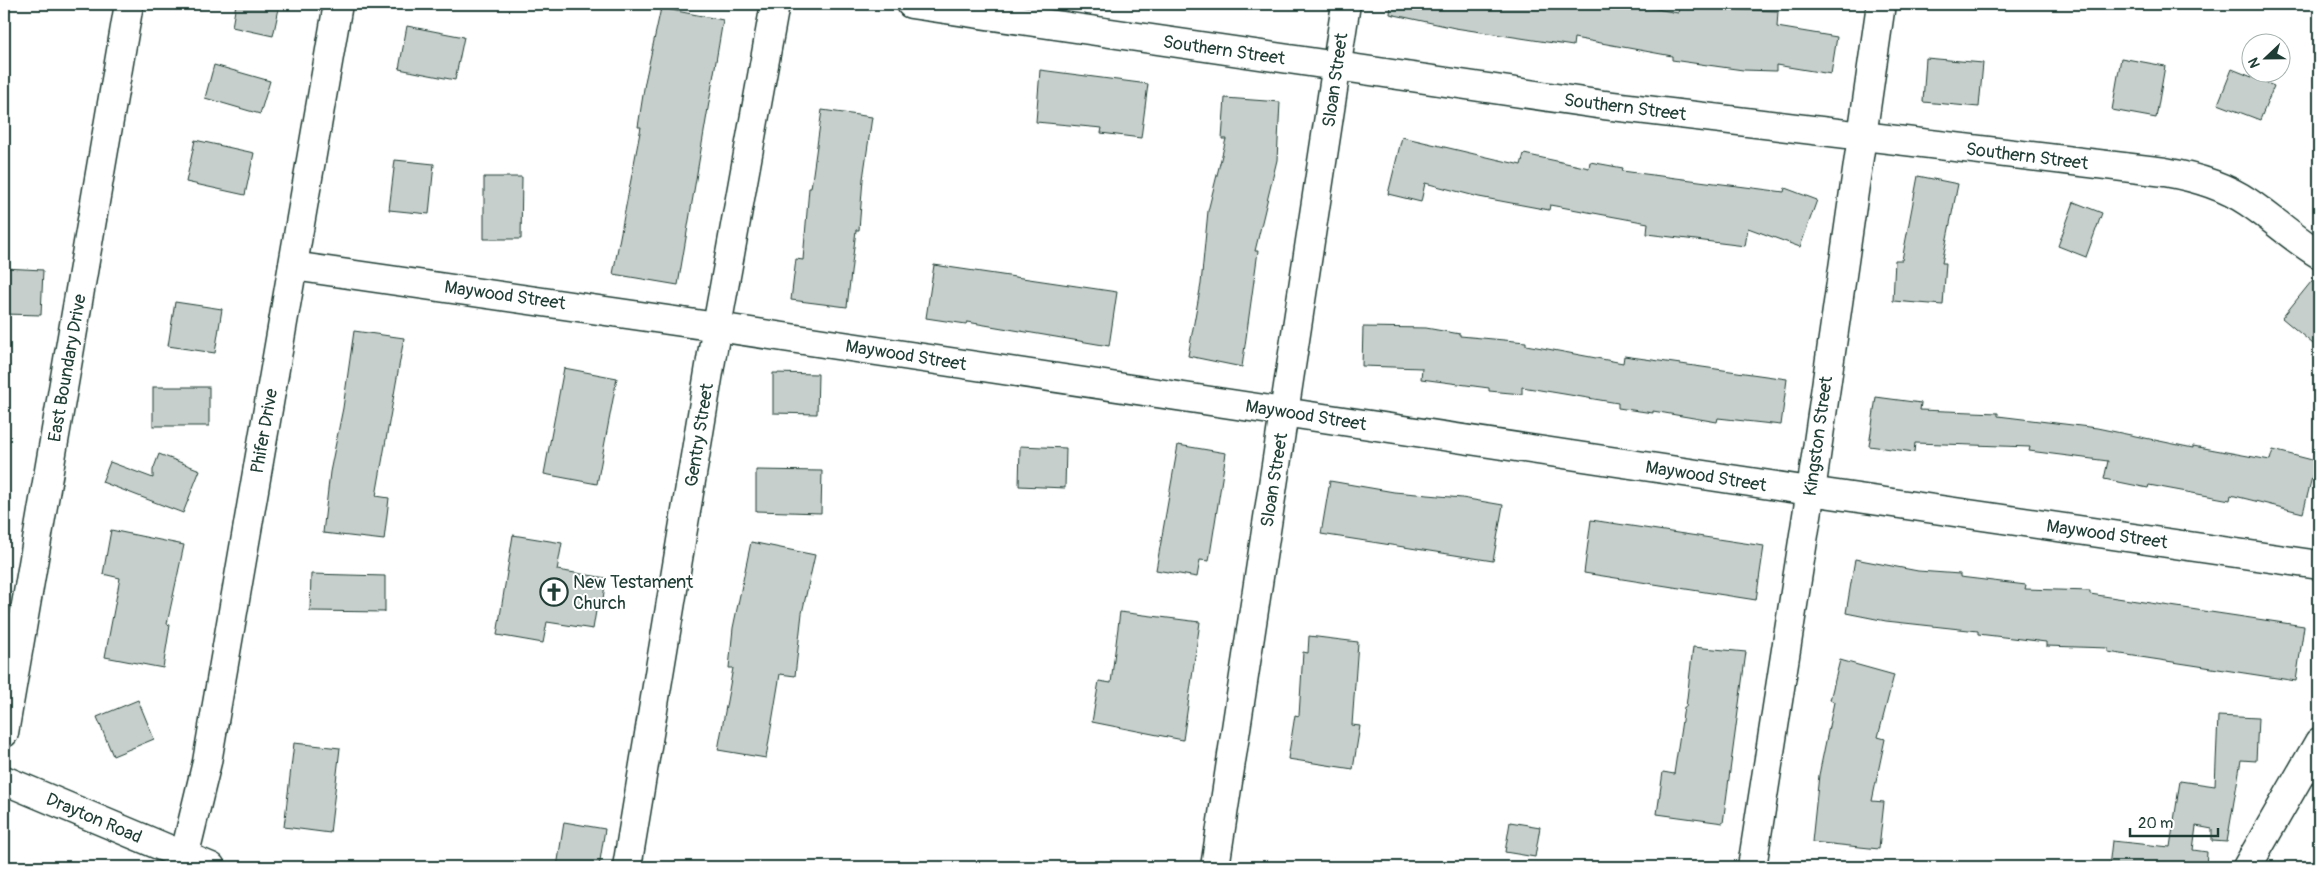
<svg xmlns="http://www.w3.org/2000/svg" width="2323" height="871" font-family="Pangolin,sans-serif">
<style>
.building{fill:#c7cfcc;stroke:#1f3d34}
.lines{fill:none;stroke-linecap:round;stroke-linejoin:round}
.street-casing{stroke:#1f3d34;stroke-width:31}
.secondary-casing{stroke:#1f3d34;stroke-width:31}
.street{stroke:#fff;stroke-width:28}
.secondary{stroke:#fff;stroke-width:28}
.labels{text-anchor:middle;stroke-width:4;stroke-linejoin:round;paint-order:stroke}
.street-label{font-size:18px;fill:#1f3d34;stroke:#fff}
.poi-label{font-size:18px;fill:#1f3d34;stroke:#fff;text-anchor:start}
</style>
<rect width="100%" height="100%" fill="#fff"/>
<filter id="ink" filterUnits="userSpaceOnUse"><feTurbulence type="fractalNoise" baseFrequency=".02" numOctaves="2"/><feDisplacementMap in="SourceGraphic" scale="10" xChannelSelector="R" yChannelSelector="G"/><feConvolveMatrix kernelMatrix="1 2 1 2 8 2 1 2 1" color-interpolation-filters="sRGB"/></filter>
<g filter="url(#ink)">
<g class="building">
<path d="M236,4H280L273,36L232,27Z"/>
<path d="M1391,4H1630L1678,13L1680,4H1714L1713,9L1778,11L1777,27L1837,37L1831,74L1776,65V71L1743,70L1672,60V56L1574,38L1573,46L1455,28L1390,14Z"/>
<path d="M661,8L723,20L678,285L613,274L641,127H638L645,82Z"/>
<path d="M407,26L464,37L455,80L399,69Z"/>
<path d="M1926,58L1983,63L1979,107L1923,102Z"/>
<path d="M2121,58L2165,66L2156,118L2112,110Z"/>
<path d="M214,65L270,81L260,114L205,98Z"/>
<path d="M2232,69L2274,86L2260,120L2218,104Z"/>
<path d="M1040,70L1148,84L1141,138L1101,133L1102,128L1036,122Z"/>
<path d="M1225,98L1280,102L1277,160L1255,251H1258L1242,367L1188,356L1201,284L1208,211L1226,139H1222Z"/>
<path d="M822,110L872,117L863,179L859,230H856L847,307L791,300L796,259L803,260L809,188H811Z"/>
<path d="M1402,137L1521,165L1524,154L1589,168L1590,162L1623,168L1622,171L1784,192L1785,188L1817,200L1800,247L1748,228L1745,246L1647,234L1648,223L1550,205L1549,210L1479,197L1425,183L1421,202L1388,194Z"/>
<path d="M195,140L254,153L245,195L186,182Z"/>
<path d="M395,160L434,164L429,214L389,210Z"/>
<path d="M1918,176L1958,184L1942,263H1946L1943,305L1893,301L1895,260H1902Z"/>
<path d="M484,177H522L521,239H484Z"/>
<path d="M2074,202L2102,213L2086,257L2058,246Z"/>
<path d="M934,265L1117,292L1109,346L967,322L966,324L926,318Z"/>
<path d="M4,268L43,270L41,315L4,314Z"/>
<path d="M2319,272V349L2282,318Z"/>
<path d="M175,302L222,309L215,353L168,346Z"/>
<path d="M1363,327L1426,328L1460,334V336L1526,342V345L1623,363L1624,356L1787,379L1781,425L1718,418L1717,422L1653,411V413L1618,408V403L1522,387V394L1489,391V388L1421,379L1422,368L1362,366Z"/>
<path d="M354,331L404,338L376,496L389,498L384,540L323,533L330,472L343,408Z"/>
<path d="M564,368L617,378L597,484L544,474Z"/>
<path d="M773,373L818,374L817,414L773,413Z"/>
<rect x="153" y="387" width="56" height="39"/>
<path d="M1876,397L1921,403L1920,410L1998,413V416L2097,428L2193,448V446L2270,460L2273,450L2316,461L2303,513L2231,495L2230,500L2149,485L2148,488L2104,479L2108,461L2029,451L2030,447L1915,443L1914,452L1869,446Z"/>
<path d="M1178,445L1226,453L1209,561L1200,560L1197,577L1156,570Z"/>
<path d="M1020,446L1066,448L1065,488L1019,486Z"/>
<path d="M159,454L200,470L183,513L102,482L110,462L153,478V470Z"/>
<path d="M756,470L822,471L821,513L756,511Z"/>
<path d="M1330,481L1394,492L1462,498L1503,505L1493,561L1321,534Z"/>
<path d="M1591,520L1764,546L1756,600L1584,573Z"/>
<path d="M111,530L184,545L167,624L170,625L163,668L105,657L120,578L103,574Z"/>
<path d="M513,535L562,543L557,570L606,578L602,606L597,605L593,629L547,622L543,643L497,635Z"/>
<path d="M751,542L815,555L802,613L795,676L780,674L766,758L718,750L733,668H729L733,628Z"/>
<path d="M1855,559L1918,571L1960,574V577L2026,585L2025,589L2090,591V594L2304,626L2296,681L2108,652V648L2046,646V642L1978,634V631L1886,621L1846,613Z"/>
<path d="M311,574L385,576V612L310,611Z"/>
<path d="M1120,612L1200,622L1183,740L1092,722L1099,681L1111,683Z"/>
<path d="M1309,636L1358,642L1352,725L1360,726L1353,769L1288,759L1295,715L1299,716L1303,652L1308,653Z"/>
<path d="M1693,647L1746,652L1723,823L1657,814L1663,772L1674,774L1684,707H1686Z"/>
<path d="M1840,660L1894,675L1878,737L1885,739L1872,801L1884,802L1879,849L1812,842L1819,775L1834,702L1830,700Z"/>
<path d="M138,700L154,739L113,756L97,717Z"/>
<path d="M2218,716L2258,718L2256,761L2241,760L2227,842L2212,841V829L2196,826L2193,850L2207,852L2206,867H2109L2112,841L2170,847L2180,781L2215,786Z"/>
<path d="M294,743L340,748L330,833L284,827Z"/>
<path d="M564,822L605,829L599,867H557Z"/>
<path d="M1510,822L1540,827L1535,857L1505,852Z"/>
</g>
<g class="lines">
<g class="street-casing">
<g id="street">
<path d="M911,4L1604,105L2165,172C2194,177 2223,185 2248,202C2272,218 2294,239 2319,254"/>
<path d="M293,266L717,327L1810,491L2319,565"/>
<path d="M4,733L129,4"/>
<path d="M184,857L207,762L338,4"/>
<path d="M627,867L712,354L775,4"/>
<path d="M1215,867L1346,4"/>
<path d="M1752,867L1813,477L1881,4"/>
<path d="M2247,867L2319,742"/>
</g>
</g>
<g class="secondary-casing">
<path id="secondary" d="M4,780L211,867"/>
</g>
<use href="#street" class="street"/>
<use href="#secondary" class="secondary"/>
</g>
</g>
<defs>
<g id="church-ring" transform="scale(1.4375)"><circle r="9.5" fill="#fff" stroke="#1f3d34" stroke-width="1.5"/><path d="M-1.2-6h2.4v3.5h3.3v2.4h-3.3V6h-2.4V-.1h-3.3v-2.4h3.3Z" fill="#1f3d34"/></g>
</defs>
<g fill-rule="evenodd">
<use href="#church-ring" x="554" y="592"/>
</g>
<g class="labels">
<g class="street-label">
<text transform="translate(1224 50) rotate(8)" y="6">Southern Street</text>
<text transform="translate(1335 80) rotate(-82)" y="6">Sloan Street</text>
<text transform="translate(1625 107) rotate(7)" y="6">Southern Street</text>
<text transform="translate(2027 156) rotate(7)" y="6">Southern Street</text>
<text transform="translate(505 295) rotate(8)" y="6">Maywood Street</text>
<text transform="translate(906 355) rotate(9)" y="6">Maywood Street</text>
<text transform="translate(67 368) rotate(-80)" y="6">East Boundary Drive</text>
<text transform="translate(1306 415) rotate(9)" y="6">Maywood Street</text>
<text transform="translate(264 431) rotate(-80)" y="6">Phifer Drive</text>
<text transform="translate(699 435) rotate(-81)" y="6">Gentry Street</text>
<text transform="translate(1818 436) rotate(-82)" y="6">Kingston Street</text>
<text transform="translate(1706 476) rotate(9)" y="6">Maywood Street</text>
<text transform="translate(1274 480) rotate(-81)" y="6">Sloan Street</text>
<text transform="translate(2107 534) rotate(8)" y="6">Maywood Street</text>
<text transform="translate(94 818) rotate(23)" y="6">Drayton Road</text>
</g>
<g class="poi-label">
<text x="573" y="588">New Testament<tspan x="573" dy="21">Church</tspan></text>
</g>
</g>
<rect width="2323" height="871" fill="none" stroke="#fff" stroke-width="20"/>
<rect x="10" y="10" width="2303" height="851" fill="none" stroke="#1f3d34" stroke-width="2" filter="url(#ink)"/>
<g transform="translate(2266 58) rotate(248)"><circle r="24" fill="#ffffff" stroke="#a5b1ae"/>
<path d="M0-4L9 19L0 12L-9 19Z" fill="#1f3d34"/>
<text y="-8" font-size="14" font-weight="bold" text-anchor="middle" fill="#1f3d34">N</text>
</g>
<path d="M2130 828v8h88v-8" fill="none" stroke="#1f3d34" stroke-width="2.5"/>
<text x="2138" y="828" font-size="15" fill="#1f3d34" stroke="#ffffff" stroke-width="4" paint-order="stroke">20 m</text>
</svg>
